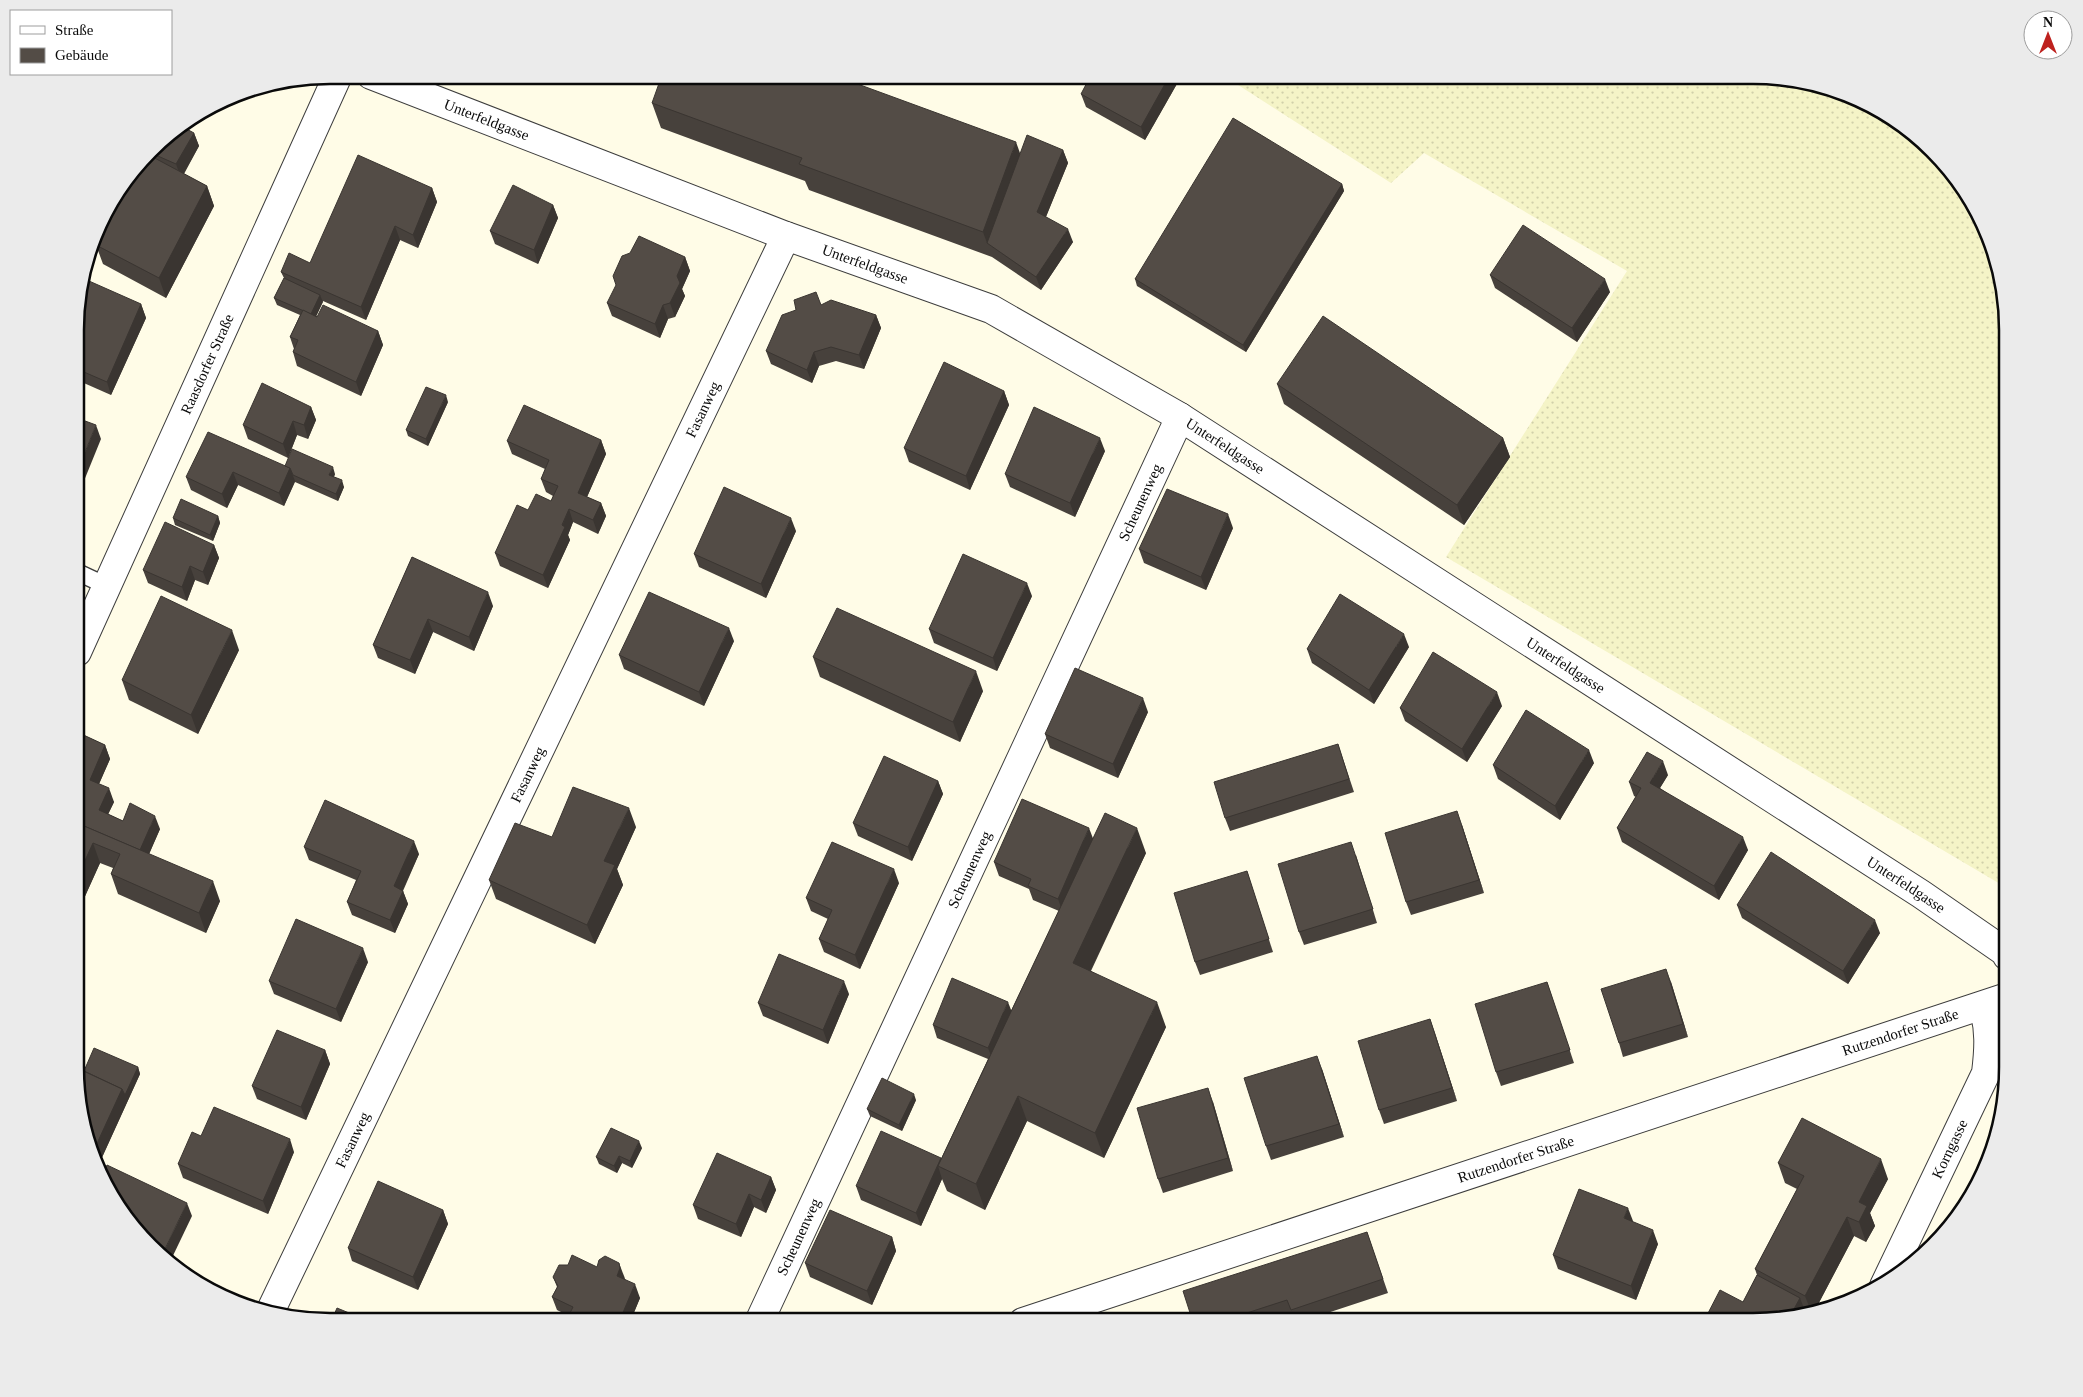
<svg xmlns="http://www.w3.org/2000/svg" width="2083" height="1397" font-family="Georgia,serif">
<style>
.farmland{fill:url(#farmland-dots)}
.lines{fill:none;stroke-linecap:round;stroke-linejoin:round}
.service-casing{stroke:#3d3d3d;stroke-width:19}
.minor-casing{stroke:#3d3d3d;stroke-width:30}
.tertiary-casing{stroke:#3d3d3d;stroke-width:30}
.service{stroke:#fff;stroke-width:16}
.minor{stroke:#fff;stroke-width:28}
.tertiary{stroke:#fff;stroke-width:28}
.wall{fill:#47413c}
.shaded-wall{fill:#3a3531}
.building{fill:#534c46;stroke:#3a3531}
.labels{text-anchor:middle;stroke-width:5;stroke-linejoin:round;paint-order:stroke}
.street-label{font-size:15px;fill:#0a0a0a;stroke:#fff}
.rim{fill:none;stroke:#0a0a0a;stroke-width:2.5}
</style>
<defs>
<pattern id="farmland-dots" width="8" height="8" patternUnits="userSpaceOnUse" patternTransform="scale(1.25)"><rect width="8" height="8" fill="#f5f4c7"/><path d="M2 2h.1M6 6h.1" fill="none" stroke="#d1d0aa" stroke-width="1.8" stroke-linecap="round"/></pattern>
</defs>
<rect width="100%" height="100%" fill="#fffce7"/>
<path class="farmland" d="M1239,75H1754L1835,88L1895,118L1945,162L1974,203L1999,263L2007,313V888L1446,557L1627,271L1424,153L1391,183L1235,83Z"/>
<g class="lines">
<g class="service-casing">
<path id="service" d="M77,572L107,586"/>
</g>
<g class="minor-casing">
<g id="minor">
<path id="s1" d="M371,75L786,236L991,309L1180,417L1921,894L2005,952L2007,956"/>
<path id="s2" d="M1884,1286L1986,1073C1989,1049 1990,1029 1983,1006"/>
<path id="s3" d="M270,1312L786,236"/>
<path id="s4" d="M759,1322L1180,417"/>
</g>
</g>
<g class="tertiary-casing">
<g id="tertiary">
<path id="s5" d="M77,652L338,75"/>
<path id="s6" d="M1023,1322L2007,997"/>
</g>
</g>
<use href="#service" class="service"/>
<use href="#minor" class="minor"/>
<use href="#tertiary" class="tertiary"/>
</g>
<g class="wall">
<path d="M1178,82L1145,140L1086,107L1081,94Z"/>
<path d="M652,103L1020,154L1063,150L1068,163L1046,217L1073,242L1041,290L992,257L809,190L805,181L661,128Z"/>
<path d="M194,133L199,146L184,174L207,186L214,206L166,298L103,264L96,245L116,202L115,199L162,138Z"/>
<path d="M1342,184L1344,191L1246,352L1137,286L1135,279Z"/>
<path d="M432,188L437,202L418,248L400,240L366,320L323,301L316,316L378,331L383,345L361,396L297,366L293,352L294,349L290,337L300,315L277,305L274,298L284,278L281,272L310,263Z"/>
<path d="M553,205L558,218L538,264L495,244L490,231Z"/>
<path d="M685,257L690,271L682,289L685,296L675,317L668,319L660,338L612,316L607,303Z"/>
<path d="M1490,275L1610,292L1577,342L1495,288Z"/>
<path d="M141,304L146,318L111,395L77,380V307Z"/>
<path d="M821,305L876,315L881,328L864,369L836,361L819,366L812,383L771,364L766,351Z"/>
<path d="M1277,384L1503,438L1510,457L1464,525L1284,404Z"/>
<path d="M1004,391L1009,405L970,490L909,462L904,448Z"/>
<path d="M448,402L428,446L408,436L406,430Z"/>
<path d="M311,407L316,420L308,439L297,435L288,458L248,439L243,425Z"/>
<path d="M601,440L606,454L587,497L601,503L606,516L598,534L573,522L568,535L570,540L548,588L500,566L495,553L528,510L551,501L553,496L546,492L541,479L545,469L512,454L507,441Z"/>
<path d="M1105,451L1075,517L1010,487L1005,474Z"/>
<path d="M285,466L335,474L334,477L344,487L338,501L295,482L284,506L238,485L227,508L191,490L186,477Z"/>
<path d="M218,516L220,523L213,541L175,525L173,518Z"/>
<path d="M1233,528L1206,590L1144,563L1139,549Z"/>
<path d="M796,531L766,598L699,567L694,554Z"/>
<path d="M214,545L219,558L208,585L195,580L187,601L148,583L143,570Z"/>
<path d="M412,557L493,606L474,651L433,632L415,674L378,658L373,645Z"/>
<path d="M1032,596L997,671L934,643L929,629Z"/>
<path d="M734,641L704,706L624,669L619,655Z"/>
<path d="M1409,647L1374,704L1312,663L1307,649Z"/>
<path d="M239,650L198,734L129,700L122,680Z"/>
<path d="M813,657L983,691L960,742L820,677Z"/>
<path d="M1502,706L1467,762L1405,721L1400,708Z"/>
<path d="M1148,712L1118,778L1050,748L1045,734Z"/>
<path d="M77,732L105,745L110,759L99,784L114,802L108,814L123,821L160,829L149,854L220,901L206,933L118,894L111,874L113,868L100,863L77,914Z"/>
<path d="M1338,744L1354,792L1230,831L1225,818Z"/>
<path d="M1594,763L1560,820L1498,779L1493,765Z"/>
<path d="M1668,775L1660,788L1748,850L1719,900L1622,842L1617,828L1636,797L1634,796L1629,782Z"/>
<path d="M938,781L943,794L912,861L858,836L853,823Z"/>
<path d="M1462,825L1484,893L1411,915L1406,902Z"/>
<path d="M636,827L617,869L623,885L595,944L496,899L489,880L552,837Z"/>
<path d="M1093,838L1146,853L1091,971L1166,1027L1104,1158L1027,1121L985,1210L947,1191L942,1179L921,1226L861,1200L856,1186L941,1158V1159L988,1059L937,1038L933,1025L1011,1011L1059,911L1033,900L1029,889L999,876L994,862Z"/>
<path d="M304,847L419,854L403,891L408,904L395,933L352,915L347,902L356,880L309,860Z"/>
<path d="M1356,855L1377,923L1304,945L1299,932Z"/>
<path d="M1247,871L1273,952L1200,975L1195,962Z"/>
<path d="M899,883L860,969L824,952L819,939L828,919L811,911L806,898Z"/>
<path d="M1737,905L1880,933L1848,984L1742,918Z"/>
<path d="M368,962L341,1022L274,994L269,981Z"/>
<path d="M1547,982L1574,1063L1501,1086L1496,1072Z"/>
<path d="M1671,982L1688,1037L1623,1057L1619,1043Z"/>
<path d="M849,994L828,1044L763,1016L758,1003Z"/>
<path d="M1430,1019L1457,1101L1384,1124L1379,1110Z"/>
<path d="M325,1050L330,1064L306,1120L257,1099L252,1086Z"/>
<path d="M138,1067L140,1074L99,1164L77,1100V1068L84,1071Z"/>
<path d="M1322,1069L1344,1137L1271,1160L1266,1146Z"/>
<path d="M916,1100L902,1131L870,1116L867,1109Z"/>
<path d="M1213,1102L1233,1171L1163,1193L1158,1179Z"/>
<path d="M201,1136L294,1152L268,1214L183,1178L178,1164Z"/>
<path d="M642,1148L632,1168L622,1163L617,1173L599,1164L596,1157Z"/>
<path d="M1778,1163L1888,1179L1870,1213L1875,1226L1866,1242L1854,1236L1813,1314L1811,1315L1805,1311L1802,1316L1770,1321H1704L1743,1302L1757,1275L1755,1269L1797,1189L1785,1183Z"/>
<path d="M771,1177L776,1190L766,1213L754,1207L741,1237L698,1219L693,1205Z"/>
<path d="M443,1210L448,1224L418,1290L352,1261L348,1248Z"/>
<path d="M1633,1221L1632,1222L1658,1244L1636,1300L1558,1269L1553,1255Z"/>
<path d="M1367,1232L1388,1293L1300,1322H1295L1292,1314L1266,1322H1193Z"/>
<path d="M892,1237L896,1251L872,1305L810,1277L805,1263Z"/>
<path d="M597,1267L624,1276L625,1279L640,1298L630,1322H571L569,1316L557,1310L552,1297L557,1287L553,1277Z"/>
</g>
<g class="shaded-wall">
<path d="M1170,75H1175L1178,82L1145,140L1141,127Z"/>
<path d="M194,133L199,146L181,178L176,164Z"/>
<path d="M1016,142L1025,167L987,243L983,232Z"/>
<path d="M1063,150L1068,163L1042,226L1037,212Z"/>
<path d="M1342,184L1344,191L1246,352L1243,345Z"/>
<path d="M207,186L214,206L166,298L159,278Z"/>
<path d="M432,188L437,202L418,248L413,235Z"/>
<path d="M553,205L558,218L538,264L534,250Z"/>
<path d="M395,226L400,240L366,320L361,307Z"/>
<path d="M1068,229L1073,242L1041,290L1036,277Z"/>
<path d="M685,257L690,271L682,289L685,296L675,317L670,303L677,276Z"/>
<path d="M1605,279L1610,292L1577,342L1572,328Z"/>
<path d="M320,295L323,302L314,321L311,314Z"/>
<path d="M141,304L146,318L111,395L107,382Z"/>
<path d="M663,305L668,319L660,338L655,324Z"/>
<path d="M876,315L881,328L864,369L859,355Z"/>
<path d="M378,331L383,345L361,396L356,382Z"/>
<path d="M814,352L819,366L812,383L807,370Z"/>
<path d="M1004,391L1009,405L970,490L966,476Z"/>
<path d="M446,395L448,402L428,446L426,439Z"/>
<path d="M311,407L316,420L308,439L304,425Z"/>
<path d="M293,421L297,435L288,458L283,444Z"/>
<path d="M96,425L101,439L77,498V472Z"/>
<path d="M1100,438L1105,451L1075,517L1070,503Z"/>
<path d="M1503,438L1510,457L1464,525L1457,505Z"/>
<path d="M601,440L606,454L583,506L578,493Z"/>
<path d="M333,467L335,474L331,482L329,475Z"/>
<path d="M290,468L295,481L284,506L279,493Z"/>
<path d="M233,472L238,485L227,508L222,494Z"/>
<path d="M342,480L344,487L338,501L336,494Z"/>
<path d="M601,503L606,516L598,534L593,520Z"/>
<path d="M569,509L573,522L568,535L570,540L548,588L543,575Z"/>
<path d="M1228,514L1233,528L1206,590L1201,577Z"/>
<path d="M218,516L220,523L213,541L210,535Z"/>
<path d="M791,518L796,531L766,598L761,584Z"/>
<path d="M214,545L219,558L208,585L203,572Z"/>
<path d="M190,566L195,580L187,601L182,587Z"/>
<path d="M1027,583L1032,596L997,671L993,658Z"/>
<path d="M488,592L493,606L474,651L469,637Z"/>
<path d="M428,619L433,632L415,674L410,660Z"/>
<path d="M729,628L734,641L704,706L699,692Z"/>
<path d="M232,630L239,650L198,734L191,715Z"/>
<path d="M1404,634L1409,647L1374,704L1369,690Z"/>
<path d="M976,671L983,691L960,742L953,722Z"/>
<path d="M1497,692L1502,706L1467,762L1462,749Z"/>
<path d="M1143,698L1148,712L1118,778L1113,764Z"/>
<path d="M105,745L110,759L95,793L90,780Z"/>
<path d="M1589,750L1594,763L1560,820L1555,806Z"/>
<path d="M1663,761L1668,775L1655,796L1650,783Z"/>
<path d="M938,781L943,794L912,861L908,847Z"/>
<path d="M109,788L114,802L104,823L99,810Z"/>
<path d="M629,808L636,827L617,869L623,885L595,944L587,925L604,861Z"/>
<path d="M1457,811L1462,825L1484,893L1479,880Z"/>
<path d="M155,816L160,829L143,868L138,854Z"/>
<path d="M1089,828L1094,841L1063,913L1058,899Z"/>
<path d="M1137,828L1146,853L1082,988L1073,963Z"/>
<path d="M1743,837L1748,850L1719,900L1714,886Z"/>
<path d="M414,841L419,854L398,900L394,886Z"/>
<path d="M93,843L100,863L77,914V878Z"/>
<path d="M894,869L899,883L860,969L855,955Z"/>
<path d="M213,881L220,901L206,933L199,913Z"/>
<path d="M403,891L408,904L395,933L390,920Z"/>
<path d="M1875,920L1880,933L1848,984L1843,971Z"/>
<path d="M363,948L368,962L341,1022L336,1009Z"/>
<path d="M1666,969L1671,982L1688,1037L1683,1024Z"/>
<path d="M844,981L849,994L828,1044L823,1030Z"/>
<path d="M1008,1002L1013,1015L993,1061L988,1048Z"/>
<path d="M1157,1002L1166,1027L1104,1158L1095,1133Z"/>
<path d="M1430,1019L1435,1033L1457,1101L1452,1088Z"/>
<path d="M325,1050L330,1064L306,1120L301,1107Z"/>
<path d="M1317,1056L1322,1069L1344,1137L1339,1124Z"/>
<path d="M138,1067L140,1074L99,1164L94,1150L122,1089Z"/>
<path d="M1208,1088L1213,1102L1233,1171L1228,1158Z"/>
<path d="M914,1094L916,1100L902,1131L899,1125Z"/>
<path d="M1018,1096L1027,1121L985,1210L976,1184Z"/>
<path d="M290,1139L294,1152L268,1214L263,1201Z"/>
<path d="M639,1141L642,1148L632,1168L630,1161Z"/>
<path d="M619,1156L622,1163L617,1173L614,1166Z"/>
<path d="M941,1158L945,1170L938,1166L942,1179L921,1226L916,1213Z"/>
<path d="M1881,1159L1888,1179L1870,1213L1875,1226L1866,1242L1859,1222V1202Z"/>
<path d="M771,1177L776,1190L766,1213L761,1200Z"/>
<path d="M749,1194L754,1207L741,1237L736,1224Z"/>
<path d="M187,1203L192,1216L169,1264L161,1257Z"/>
<path d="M1628,1208L1633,1221L1629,1232L1624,1218Z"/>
<path d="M443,1210L448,1224L418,1290L413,1277Z"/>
<path d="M1847,1217L1854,1236L1813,1314H1812L1805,1296Z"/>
<path d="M1653,1230L1658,1244L1636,1300L1631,1286Z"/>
<path d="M892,1237L896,1251L872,1305L867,1291Z"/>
<path d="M619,1263L624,1276L625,1282L617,1276Z"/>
<path d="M635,1284L640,1298L630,1322H619Z"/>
<path d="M1800,1298L1805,1311L1802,1316L1789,1318Z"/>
</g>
<g class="building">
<path d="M662,75H833L1016,142L983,232L799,164L802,158L652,103Z"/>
<path d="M1091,75H1170L1141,127L1081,94Z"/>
<path d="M1233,118L1342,184L1243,345L1135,279Z"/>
<path d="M181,126L194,133L176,164L151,153L162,138Z"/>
<path d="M1027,135L1063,150L1037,212L1068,229L1036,277L987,243Z"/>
<path d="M149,155L207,186L159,278L96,245L122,191H121Z"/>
<path d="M358,155L432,188L413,235L395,226L361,307L281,272L289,253L310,263Z"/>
<path d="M513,185L553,205L534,250L490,231Z"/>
<path d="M1523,225L1605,279L1572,328L1490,275Z"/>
<path d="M639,236L685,257L677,276L680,283L670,303L663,305L655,324L607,303L616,285L613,276L622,256L630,253Z"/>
<path d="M284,278L320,295L311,314L274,298Z"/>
<path d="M89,281L141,304L107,382L77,369V307Z"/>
<path d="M816,292L821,305L831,300L876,315L859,355L831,347L814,352L807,370L766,351L782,315L796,310L794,300Z"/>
<path d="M323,305L378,331L356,382L293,352L298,340L290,337L303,310L317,317Z"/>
<path d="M1323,316L1503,438L1457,505L1277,384Z"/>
<path d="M944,362L1004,391L966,476L904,448Z"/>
<path d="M262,383L311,407L304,425L293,421L283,444L243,425Z"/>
<path d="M426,387L446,395L426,439L406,430Z"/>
<path d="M524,405L601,440L578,493L601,503L593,520L569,509L562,525L565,527L543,575L495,553L517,505L528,510L536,494L551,501L558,486L541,479L549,460L507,441Z"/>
<path d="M1034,407L1100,438L1070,503L1005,474Z"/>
<path d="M77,418L96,425L77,472Z"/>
<path d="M208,432L290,468L279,493L233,472L222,494L186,477Z"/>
<path d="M292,449L333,467L329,475L342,480L336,494L293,475L290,468L285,466Z"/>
<path d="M724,487L791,518L761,584L694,554Z"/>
<path d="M1167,489L1228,514L1201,577L1139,549Z"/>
<path d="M181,499L218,516L210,535L173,518Z"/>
<path d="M165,522L214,545L203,572L190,566L182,587L143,570Z"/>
<path d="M963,554L1027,583L993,658L929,629Z"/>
<path d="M412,557L488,592L469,637L428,619L410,660L373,645Z"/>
<path d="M649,592L729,628L699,692L619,655Z"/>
<path d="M1340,594L1404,634L1369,690L1307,649Z"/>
<path d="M161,596L232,630L191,715L122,680Z"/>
<path d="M837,608L976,671L953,722L813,657Z"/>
<path d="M1433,652L1497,692L1462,749L1400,708Z"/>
<path d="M1075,668L1143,698L1113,764L1045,734Z"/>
<path d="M1526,710L1589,750L1555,806L1493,765Z"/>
<path d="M77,732L105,745L90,780L109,788L99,810L123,821L130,803L155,816L140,850L77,823Z"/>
<path d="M1338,744L1349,779L1225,818L1214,782Z"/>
<path d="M1647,752L1663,761L1650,783L1743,837L1714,886L1617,828L1641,788L1629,782Z"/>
<path d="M884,756L938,781L908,847L853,823Z"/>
<path d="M573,787L629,808L604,861L615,865L587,925L489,880L515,823L552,837Z"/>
<path d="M1022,799L1089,828L1058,899L1028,886L1031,879L994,862Z"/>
<path d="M325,800L414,841L394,886L403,891L390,920L347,902L361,871L304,847Z"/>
<path d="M1457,811L1479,880L1406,902L1385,833Z"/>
<path d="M1105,813L1137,828L1073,963L1157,1002L1095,1133L1018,1096L976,1184L938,1166Z"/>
<path d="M77,823L213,881L199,913L111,874L120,854L93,843L77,878Z"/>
<path d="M832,842L894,869L855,955L819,939L832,910L806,898Z"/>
<path d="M1351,842L1373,909L1299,932L1278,864Z"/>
<path d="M1771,852L1875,920L1843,971L1737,905Z"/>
<path d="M1247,871L1269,939L1195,962L1174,893Z"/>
<path d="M296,919L363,948L336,1009L269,981Z"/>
<path d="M779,954L844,981L823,1030L758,1003Z"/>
<path d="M1666,969L1683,1024L1619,1043L1601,989Z"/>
<path d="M952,978L1008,1002L988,1048L933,1025Z"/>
<path d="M1547,982L1570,1050L1496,1072L1475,1004Z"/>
<path d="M1430,1019L1452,1088L1379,1110L1358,1041Z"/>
<path d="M277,1030L325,1050L301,1107L252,1086Z"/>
<path d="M94,1048L138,1067L125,1095L122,1089L84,1071Z"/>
<path d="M1317,1056L1339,1124L1266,1146L1244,1078Z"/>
<path d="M77,1068L122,1089L94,1150L79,1107L84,1097L77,1094Z"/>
<path d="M882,1078L914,1094L899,1125L867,1109Z"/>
<path d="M1208,1088L1228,1158L1158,1179L1137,1108Z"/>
<path d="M214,1107L290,1139L263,1201L178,1164L192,1132L201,1136Z"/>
<path d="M1802,1118L1881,1159L1859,1202L1867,1206L1859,1222L1847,1217L1805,1296L1755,1269L1804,1176L1778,1163Z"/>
<path d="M611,1128L639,1141L630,1161L619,1156L614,1166L596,1157Z"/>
<path d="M881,1131L941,1158L916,1213L856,1186Z"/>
<path d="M717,1153L771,1177L761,1200L749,1194L736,1224L693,1205Z"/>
<path d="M107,1165L187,1203L161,1257L149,1247L109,1195L103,1175Z"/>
<path d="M378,1181L443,1210L413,1277L348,1248Z"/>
<path d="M1579,1189L1628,1208L1624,1218L1653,1230L1631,1286L1553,1255Z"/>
<path d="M830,1210L892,1237L867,1291L805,1263Z"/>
<path d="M1367,1232L1383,1279L1291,1310L1287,1300L1219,1322H1193L1183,1291Z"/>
<path d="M572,1255L597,1267L599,1260L605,1256L619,1263L620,1268L617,1276L635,1284L619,1322H605L594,1317L592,1322H572L569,1315L573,1307L552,1297L558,1286L553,1277L559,1265H568Z"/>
<path d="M1757,1275L1800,1298L1789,1318L1770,1321H1704L1720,1290L1743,1302Z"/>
<path d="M337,1308L371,1322H331Z"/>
</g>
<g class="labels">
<g class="street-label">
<text dy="5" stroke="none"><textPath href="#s1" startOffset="124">Unterfeldgasse</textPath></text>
<text dy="5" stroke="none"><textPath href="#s1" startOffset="529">Unterfeldgasse</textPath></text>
<text dy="5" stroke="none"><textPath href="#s5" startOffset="316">Raasdorfer Straße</textPath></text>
<text dy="5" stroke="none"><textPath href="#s3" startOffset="1001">Fasanweg</textPath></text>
<text dy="5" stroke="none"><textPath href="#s1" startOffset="934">Unterfeldgasse</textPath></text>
<text dy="5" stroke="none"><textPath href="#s4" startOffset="904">Scheunenweg</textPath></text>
<text dy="5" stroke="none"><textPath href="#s1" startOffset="1339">Unterfeldgasse</textPath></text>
<text dy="5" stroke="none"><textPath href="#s3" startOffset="596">Fasanweg</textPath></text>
<text dy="5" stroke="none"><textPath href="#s4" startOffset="499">Scheunenweg</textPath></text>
<text dy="5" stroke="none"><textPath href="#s1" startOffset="1744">Unterfeldgasse</textPath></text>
<text dy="5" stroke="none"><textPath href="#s6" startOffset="924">Rutzendorfer Straße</textPath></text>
<text dy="5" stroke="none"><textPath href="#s3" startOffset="191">Fasanweg</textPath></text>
<text dy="5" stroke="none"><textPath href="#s2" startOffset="152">Korngasse</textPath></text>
<text dy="5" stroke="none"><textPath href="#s6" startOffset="519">Rutzendorfer Straße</textPath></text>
<text dy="5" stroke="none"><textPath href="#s4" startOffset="94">Scheunenweg</textPath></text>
</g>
</g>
<path d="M0 0H2083V1397H0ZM330 84H1753A246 246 0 0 1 1999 330V1067A246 246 0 0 1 1753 1313H330A246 246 0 0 1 84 1067V330A246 246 0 0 1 330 84Z" fill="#ebebeb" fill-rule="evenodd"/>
<path class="rim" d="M330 84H1753A246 246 0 0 1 1999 330V1067A246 246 0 0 1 1753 1313H330A246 246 0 0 1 84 1067V330A246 246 0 0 1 330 84Z"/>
<rect x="10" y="10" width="162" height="65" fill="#ffffff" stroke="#9d9d9d"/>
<rect x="20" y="26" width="25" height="8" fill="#ffffff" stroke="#9d9d9d"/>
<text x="55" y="35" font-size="15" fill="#0a0a0a">Straße</text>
<rect x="20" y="48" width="25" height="15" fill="#534c46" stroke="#9d9d9d"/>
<text x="55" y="60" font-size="15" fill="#0a0a0a">Gebäude</text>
<g transform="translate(2048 35)"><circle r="24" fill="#ffffff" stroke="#9d9d9d"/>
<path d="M0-4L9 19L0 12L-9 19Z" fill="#be211e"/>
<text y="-8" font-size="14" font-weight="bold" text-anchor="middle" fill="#0a0a0a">N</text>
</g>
</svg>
